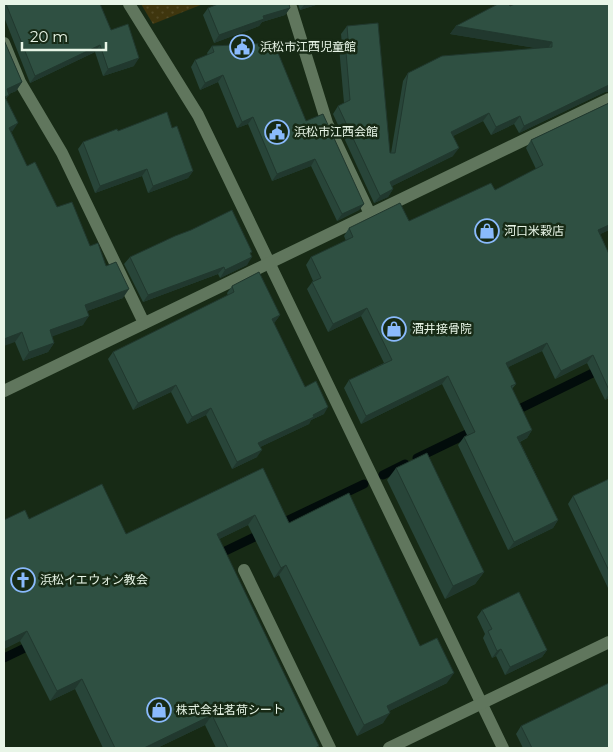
<svg xmlns="http://www.w3.org/2000/svg" width="613" height="752" font-family="Montserrat,'Noto Sans JP',sans-serif">
<style>
.park{fill:url(#park-dots)}
.lines{fill:none;stroke-linecap:round;stroke-linejoin:round}
.stream{stroke:#020c0b;stroke-width:9}
.minor{stroke:#60765d;stroke-width:12}
.wall{fill:#284539}
.shaded-wall{fill:#21382e}
.building{fill:#2f5042;stroke:#21382e}
.labels{text-anchor:middle;stroke-width:5;stroke-linejoin:round;paint-order:stroke}
.poi-label{font-size:12px;fill:#e8f5e7;stroke:#172a15;text-anchor:start}
</style>
<defs>
<pattern id="park-dots" width="8" height="8" patternUnits="userSpaceOnUse" patternTransform="scale(1.25)"><rect width="8" height="8" fill="#3f360e"/><path d="M2 2h.1M6 6h.1" fill="none" stroke="#524a25" stroke-width="1.8" stroke-linecap="round"/></pattern>
</defs>
<rect width="100%" height="100%" fill="#172a15"/>
<path class="park" d="M141,4H203L153,24Z"/>
<g class="lines">
<g class="stream">
<path d="M511,413L609,365"/>
<path d="M417,458L477,429"/>
<path d="M383,475L405,464"/>
<path d="M278,525L364,484"/>
<path d="M215,556L265,532"/>
<path d="M4,658L33,644"/>
</g>
<g class="minor">
<path d="M129,4L198,115L503,748"/>
<path d="M290,4L327,123L370,214"/>
<path d="M4,43L20,82L62,153L144,323"/>
<path d="M4,391L609,99"/>
<path d="M244,570L330,748"/>
<path d="M389,748L609,642"/>
</g>
</g>
<g class="wall">
<path d="M4,4H100L111,30L134,66L103,76L95,52L30,83L4,17Z"/>
<path d="M298,4H319L300,10Z"/>
<path d="M609,4V92H605L519,133L514,124L491,135L483,121L453,136V156L392,186L393,189L388,197L374,203L333,114L338,106L344,103L339,47L342,44L341,34L347,26L390,153H391L403,81L408,73L536,48L450,34L456,26L510,6Z"/>
<path d="M208,8H290L285,15L262,22L259,26L214,43L203,15Z"/>
<path d="M4,40L22,82L16,91L9,94L6,99L11,132L27,166L57,207L106,266L123,298L87,311L83,325L52,336L54,343L48,352L23,361L15,342Z"/>
<path d="M212,46L306,121L364,204L359,210L337,221L311,166L272,181L248,124L237,128L218,82L200,90L191,67L195,60L208,55L207,53Z"/>
<path d="M609,103V230L600,234L609,254V398L605,400L587,363L555,379L542,351L508,367L516,384L512,389L532,430L527,438L520,442L558,520L553,528L508,550L458,445L464,437L467,435L442,384L361,424L344,388L349,380L384,363L361,316L328,332L307,289L313,281L306,265L311,257L346,241L344,236L349,228L409,221L495,190L536,169L526,148L531,140Z"/>
<path d="M172,128L193,171L188,178L148,193L142,176L95,193L78,149L83,142L118,131Z"/>
<path d="M251,254L247,265L220,278L218,274L143,302L124,264L130,257Z"/>
<path d="M232,286L280,315L274,323L305,387L324,414L311,420L309,424L260,447L257,457L232,469L206,415L187,424L171,392L133,410L108,359L113,352L228,296L227,293Z"/>
<path d="M263,468L289,523L420,646L447,683L389,711L383,723L357,736L279,575L274,578L248,525L219,539L319,746L318,748H216L205,725L157,748H103L75,689L50,701L20,641L4,649V520L29,519L126,534Z"/>
<path d="M396,468L484,572L475,584L445,599L387,480Z"/>
<path d="M609,479V590L568,504L573,496Z"/>
<path d="M482,610L547,650L542,657L505,675L496,656L492,658L483,638L485,634L477,617Z"/>
<path d="M521,726L609,748H523L516,734Z"/>
</g>
<g class="shaded-wall">
<path d="M305,4H319L300,10Z"/>
<path d="M290,8L285,15L262,22L259,26L214,43L219,35L263,16Z"/>
<path d="M456,26L552,42L547,50L450,34Z"/>
<path d="M100,45L95,52L30,83L35,76Z"/>
<path d="M139,58L134,66L103,76L108,69Z"/>
<path d="M223,75L218,82L200,90L205,83Z"/>
<path d="M22,82L16,91L4,96L7,89Z"/>
<path d="M609,85V92H605L519,133L524,126Z"/>
<path d="M489,113L483,121L445,140L451,132Z"/>
<path d="M520,116L514,124L491,135L496,127Z"/>
<path d="M253,117L248,124L237,128L242,122Z"/>
<path d="M18,123L12,132L9,128Z"/>
<path d="M459,148L453,156L384,190L390,182Z"/>
<path d="M315,159L311,166L272,181L277,174Z"/>
<path d="M147,169L142,176L95,193L100,186Z"/>
<path d="M193,171L188,178L148,193L153,186Z"/>
<path d="M393,189L388,197L374,203L380,196Z"/>
<path d="M364,204L359,210L337,221L342,214Z"/>
<path d="M609,225V230L592,238L598,230Z"/>
<path d="M252,257L247,265L220,278L225,270Z"/>
<path d="M224,267L218,274L143,302L148,295Z"/>
<path d="M129,289L123,298L79,314L85,305Z"/>
<path d="M367,308L361,316L328,332L333,324Z"/>
<path d="M280,315L275,322L267,326L272,319Z"/>
<path d="M89,316L83,325L43,340L50,330Z"/>
<path d="M22,332L15,342L4,346V339Z"/>
<path d="M54,343L48,352L23,361L29,352Z"/>
<path d="M547,343L542,351L500,371L506,363Z"/>
<path d="M593,355L587,363L555,379L561,371Z"/>
<path d="M448,376L442,384L361,424L366,416Z"/>
<path d="M176,385L171,392L133,410L138,403Z"/>
<path d="M609,394V398L605,400Z"/>
<path d="M328,407L324,414L311,420L309,424L254,450L258,443Z"/>
<path d="M211,408L206,415L187,424L192,417Z"/>
<path d="M532,430L527,438L512,445L517,437Z"/>
<path d="M262,450L257,457L232,469L237,462Z"/>
<path d="M255,515L248,525L209,544L217,534Z"/>
<path d="M558,520L553,528L508,550L514,542Z"/>
<path d="M286,565L279,575L274,578L281,568Z"/>
<path d="M484,572L475,584L445,599L453,586Z"/>
<path d="M27,631L20,641L4,649V642Z"/>
<path d="M501,649L496,656L492,658L497,651Z"/>
<path d="M547,650L542,657L505,675L510,667Z"/>
<path d="M454,673L447,683L379,716L387,706Z"/>
<path d="M82,679L75,689L50,701L57,691Z"/>
<path d="M390,713L383,723L357,736L364,725Z"/>
<path d="M212,715L205,725L157,748H144Z"/>
</g>
<g class="building">
<path d="M6,4H100L111,30L128,24L139,58L108,69L100,45L35,76Z"/>
<path d="M218,4H289L290,8L263,16L264,19L219,35L208,8Z"/>
<path d="M498,4H508L510,6L515,4H609V85L524,126L520,116L496,127L489,113L451,132L459,148L390,182L393,189L380,196L338,106L350,100L345,40L348,39L347,26L378,23L390,153H395L408,73L442,56L552,47V42L456,26Z"/>
<path d="M4,40L22,82L7,89L9,95L5,97L18,123L9,128L27,166L35,162L57,207L72,202L90,246L98,243L106,266L116,262L129,289L85,305L89,316L50,330L54,343L29,352L22,332L4,339Z"/>
<path d="M274,43L306,121L323,114L364,204L342,214L315,159L277,174L253,117L242,122L223,75L205,83L195,60L214,52L212,46Z"/>
<path d="M609,103V225L598,230L609,254V390L593,355L561,371L547,343L506,363L516,384L511,386L532,430L517,437L558,520L514,542L464,437L475,432L448,376L366,416L349,380L392,360L367,308L333,324L312,282L321,278L311,257L353,237L349,228L400,203L409,221L491,183L495,190L543,165L531,140Z"/>
<path d="M167,112L172,128L177,126L193,171L153,186L147,169L100,186L83,142L117,129L118,131Z"/>
<path d="M232,210L252,252L250,253L252,257L225,270L224,267L148,295L130,257L175,236L191,230Z"/>
<path d="M259,272L280,315L272,319L305,387L316,381L328,407L313,415L314,417L258,443L262,450L237,462L211,408L192,417L176,385L138,403L113,352L234,292L232,286Z"/>
<path d="M427,453L484,572L453,586L396,468Z"/>
<path d="M263,468L289,523L349,493L420,646L437,638L454,673L387,706L390,713L364,725L286,565L281,568L255,515L217,534L319,746L315,748H228L212,715L144,748H115L82,679L57,691L27,631L4,642V520L25,510L29,519L102,484L126,534Z"/>
<path d="M609,479V571L573,496Z"/>
<path d="M519,592L547,650L510,667L501,649L497,651L488,631L492,629L482,610Z"/>
<path d="M609,683V748H532L521,726Z"/>
</g>
<defs>
<g id="civic-ring" transform="scale(1.25)"><circle r="9.5" fill="#172a15" stroke="#8abafc" stroke-width="1.5"/><path d="M-.6-6.5H3V-4.5H.6V-3L4-1V1h2V6H-6V1h2V-1L-.6-3ZM-1.2 2.5V6h2.4V2.5Z" fill="#8abafc"/></g>
<g id="shop-ring" transform="scale(1.25)"><circle r="9.5" fill="#172a15" stroke="#8abafc" stroke-width="1.5"/><path d="M-5-2.5h2.3a2.7 3.5 0 0 1 5.4 0H5L5.5 6h-11ZM-1.5-2.5h3a1.5 2.3 0 0 0-3 0Z" fill="#8abafc"/></g>
<g id="church-ring" transform="scale(1.25)"><circle r="9.5" fill="#172a15" stroke="#8abafc" stroke-width="1.5"/><path d="M-1.2-6h2.4v3.5h3.3v2.4h-3.3V6h-2.4V-.1h-3.3v-2.4h3.3Z" fill="#8abafc"/></g>
</defs>
<g fill-rule="evenodd">
<use href="#civic-ring" x="242" y="47"/>
<use href="#civic-ring" x="277" y="132"/>
<use href="#shop-ring" x="487" y="231"/>
<use href="#shop-ring" x="394" y="329"/>
<use href="#church-ring" x="23" y="580"/>
<use href="#shop-ring" x="159" y="710"/>
</g>
<g class="labels">
<g class="poi-label">
<text x="260" y="51">浜松市江西児童館</text>
<text x="294" y="136">浜松市江西会館</text>
<text x="504" y="235">河口米穀店</text>
<text x="412" y="333">酒井接骨院</text>
<text x="40" y="584">浜松イエウォン教会</text>
<text x="176" y="714">株式会社茗荷シート</text>
</g>
</g>
<rect width="613" height="752" fill="none" stroke="#e8f5e7" stroke-width="10"/>
<path d="M22 42v8h84v-8" fill="none" stroke="#e8f5e7" stroke-width="2.5"/>
<text x="30" y="42" font-size="15" fill="#e8f5e7" stroke="#172a15" stroke-width="4" paint-order="stroke">20 m</text>
</svg>
